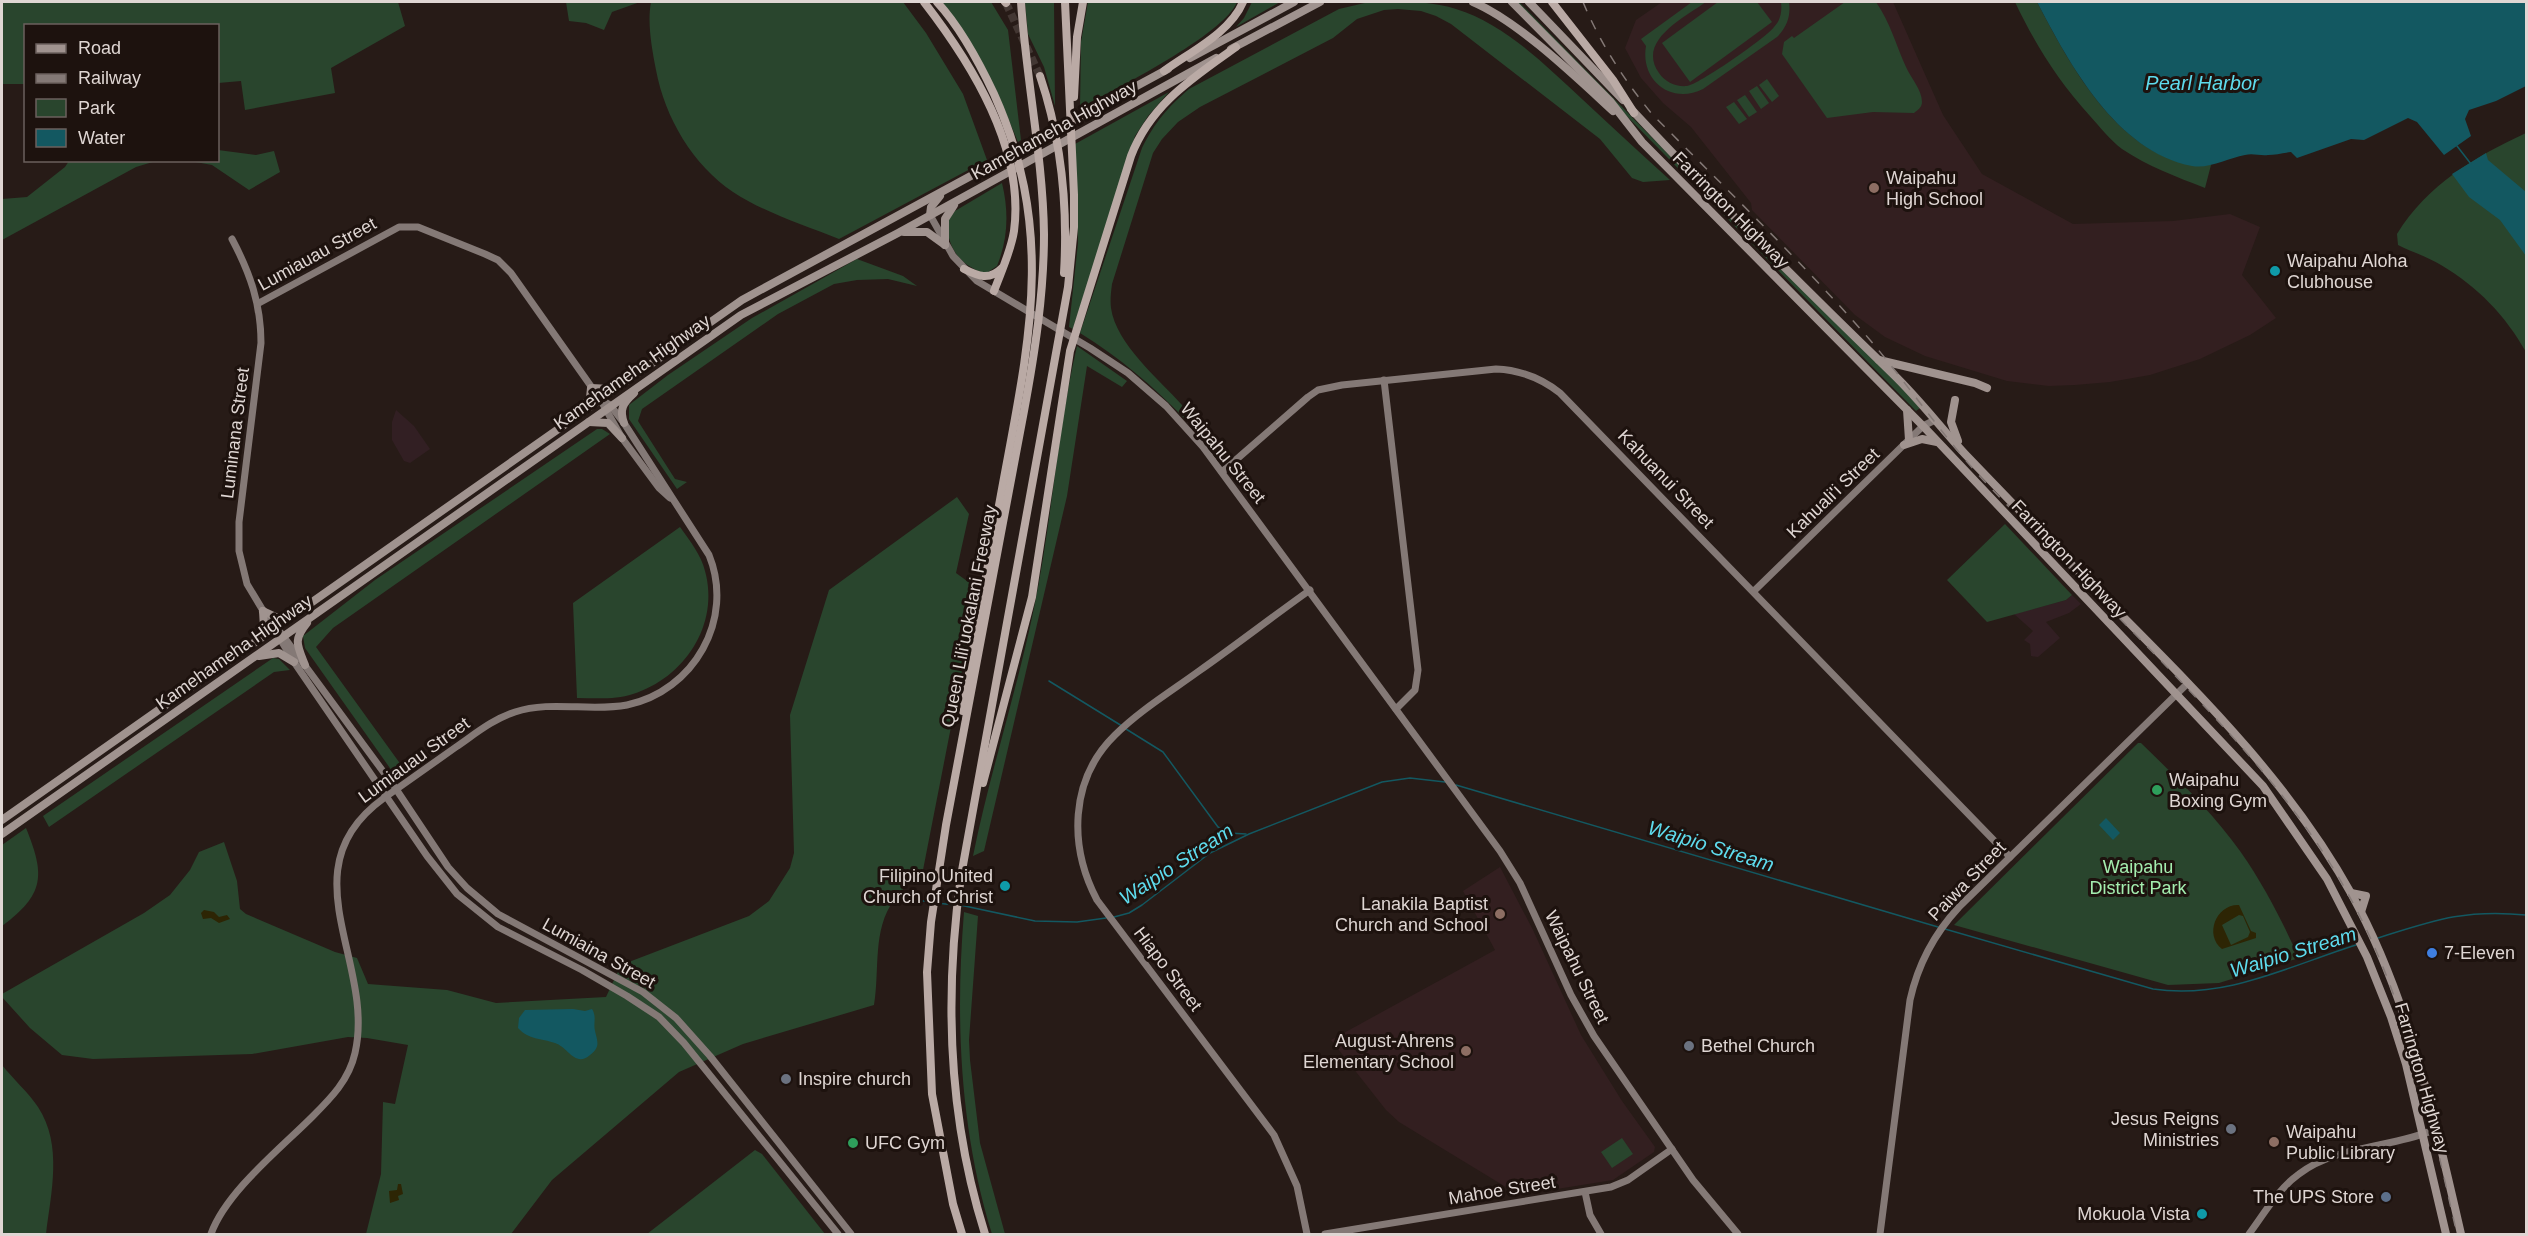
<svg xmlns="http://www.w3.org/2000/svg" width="2528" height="1236" font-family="Arial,sans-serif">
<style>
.industrial{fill:#321f23}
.education{fill:#331f20}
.green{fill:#29452d}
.sand{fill:#2d2504;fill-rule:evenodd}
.water{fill:#135861}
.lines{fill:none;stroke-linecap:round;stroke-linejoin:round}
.stream{stroke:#135861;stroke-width:1.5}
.highway-tunnel{stroke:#433733;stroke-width:8;stroke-dasharray:8 4;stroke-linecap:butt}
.secondary{stroke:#847976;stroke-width:7}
.primary{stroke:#a0938f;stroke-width:8}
.highway{stroke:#baaaa5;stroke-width:8}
.rail{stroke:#847976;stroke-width:1.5;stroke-dasharray:10 10;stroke-linecap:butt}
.education-dot{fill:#8d6e63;stroke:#1d120e;stroke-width:2}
.culture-dot{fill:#0f9aa8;stroke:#1d120e;stroke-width:2}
.leisure-dot{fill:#2e9e5b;stroke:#1d120e;stroke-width:2}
.shop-dot{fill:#3f7fe0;stroke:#1d120e;stroke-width:2}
.worship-dot{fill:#6b7280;stroke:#1d120e;stroke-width:2}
.service-dot{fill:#5c6f8a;stroke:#1d120e;stroke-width:2}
.labels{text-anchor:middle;stroke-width:6;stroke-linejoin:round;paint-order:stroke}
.street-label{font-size:18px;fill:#dfd6d3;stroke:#1d120e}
.poi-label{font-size:18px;fill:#dfd6d3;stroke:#1d120e;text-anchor:start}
.park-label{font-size:18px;fill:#a4eeaf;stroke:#1d120e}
.water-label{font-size:20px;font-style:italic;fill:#5edbed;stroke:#1d120e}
</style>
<rect width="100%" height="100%" fill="#271b17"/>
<g class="industrial">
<path d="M396,410L414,426L430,449L410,463L404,461L392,440V422Z"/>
<path d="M2072,595L2081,604L2069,613L2046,622L2060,638L2038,657L2031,656L2030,644L2024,640L2033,631L2014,614L2066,600Z"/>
</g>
<g class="education">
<path d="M1662,2H1893L1943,115L1982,174L2073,224L2173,221L2230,214L2260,227L2242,275L2276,318L2250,335L2200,359L2150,375L2110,382L2075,385L2049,386L2007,381L1925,356L1885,337L1855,315L1752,210L1751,203L1691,127L1663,103L1641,78L1625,48L1636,20Z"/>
<path d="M1500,867L1533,930L1581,1035L1622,1101L1655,1147L1654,1152L1613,1180L1519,1195L1399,1122L1386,1110L1331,1040L1495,950L1463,891Z"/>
</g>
<g class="green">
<path d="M2,2H398L405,26L331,68L335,93L245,110L241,81L218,83V26H26L25,84H2Z"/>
<path d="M566,2H640L612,12L604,30L586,23L569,21Z"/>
<path d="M651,2H903L926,33L963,94L987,160L839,239C804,225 765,213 733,192C693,165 665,118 656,70C652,49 647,23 651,2Z"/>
<path d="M941,2H991L1008,30L1021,140L1018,142C995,87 979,48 941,2Z"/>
<path d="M1025,2H1054L1055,106L1044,67L1028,34Z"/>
<path d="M1088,2H1237C1225,34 1114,90 1080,108L1081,42Z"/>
<path d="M1252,2H1280L1236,27L1244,18Z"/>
<path d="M1369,2C1399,2 1427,0 1456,9C1505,24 1545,65 1582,99C1611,126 1640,153 1670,180L1643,182L1632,178L1600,139L1451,24L1436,16L1421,11L1398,9L1384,10L1357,19L1333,38L1200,107L1178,122L1162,139L1153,153L1112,284C1111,292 1110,300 1111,308C1116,344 1159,379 1182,405L1187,414L1185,419C1153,386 1119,357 1080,333L1142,148C1155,122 1167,108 1189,89L1339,9Z"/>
<path d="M1515,2H1519L1780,268L1892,376L1920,408L1916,411Z"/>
<path d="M1692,2H1706C1685,17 1636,41 1659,73C1665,82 1676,87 1687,86C1698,85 1766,38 1774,27C1781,20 1782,11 1781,2H1789C1791,16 1787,27 1777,37L1703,89C1671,105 1640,80 1646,46L1641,39Z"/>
<path d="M1718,2H1757L1772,22L1690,82L1662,43Z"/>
<path d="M1845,2H1876C1890,22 1896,45 1906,67C1911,78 1922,90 1922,102C1922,107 1918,110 1914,113L1873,112L1827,118L1782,54L1784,42L1792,36L1794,38Z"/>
<path d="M2015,2H2037C2071,67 2125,169 2211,165L2205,188C2177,177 2147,166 2122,149C2110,140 2100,127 2090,116C2058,81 2035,44 2015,2Z"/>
<path d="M1767,79L1779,96L1772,102L1759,85Z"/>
<path d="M1757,86L1769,103L1761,109L1749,91Z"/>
<path d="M1169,92L1148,116L1135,136L1073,329L1069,327L1078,243L1075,144Z"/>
<path d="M1745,95L1757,112L1749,117L1737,100Z"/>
<path d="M1734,102L1747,119L1739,124L1726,107Z"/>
<path d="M2526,133V352C2505,315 2478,287 2441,265C2428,257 2412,252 2398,245L2397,234C2427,185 2476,156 2526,133Z"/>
<path d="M218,150L256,155L274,151L280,172L249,190L212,165L190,161L218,160Z"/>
<path d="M69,161H156L136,167L2,240V199L27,197L65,167Z"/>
<path d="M1002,183C1009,212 1008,239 997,266L985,274C958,263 950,251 946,223L955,211Z"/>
<path d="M857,259L903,276L917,286L888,279L857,280L834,284L778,314L642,409L638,421L675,479L687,482L677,489L629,419V405L668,375L752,318Z"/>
<path d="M1077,346L1127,381L1122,387L1087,366L1067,496L984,851L973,856C990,772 1017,691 1034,608C1052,521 1057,432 1077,346Z"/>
<path d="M597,429H602L610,434L333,628L316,647L404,769L396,772L392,771L305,648L303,636L375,580Z"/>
<path d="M957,497L969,514L956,573L978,589L923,870C914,879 902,889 894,900C872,930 880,970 874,1005L743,1044L679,1072L552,1180L511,1234H366L381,1174L383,1102L395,1104L408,1045L367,1038L348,1037L252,1054L93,1059L62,1055L30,1028L2,997V994L144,913L170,895L190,870L199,852L224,842L237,881L240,909L246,914L335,952L357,958L368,984L447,990L496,1003L606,997L621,965L749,916L769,901L790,868L794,853L790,715L829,590Z"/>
<path d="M2005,524L2072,595L2066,600L1987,622L1947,580Z"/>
<path d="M680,527C690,541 701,555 705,571C720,625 684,678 633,694C615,700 595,698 577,698L573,603Z"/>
<path d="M273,658L279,659L290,670L274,672L49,827L43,816Z"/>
<path d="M2138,743H2141C2176,777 2211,811 2240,851C2264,885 2282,921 2299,958L2219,983L2168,985L1954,925Z"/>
<path d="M26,828C45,875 45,894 2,926V845Z"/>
<path d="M964,912L978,916L969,1040L970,1060L980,1143L1005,1234H992C960,1130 955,1021 964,912Z"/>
<path d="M2,1065C13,1079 28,1092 38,1107C63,1145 51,1193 46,1234H2Z"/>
<path d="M1622,1138L1633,1154L1612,1168L1601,1152Z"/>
<path d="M755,1150L762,1154L825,1234H647Z"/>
</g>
<g class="sand">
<path d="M2239,905L2251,931L2256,933V938L2222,949C2204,935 2216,904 2239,905ZM2239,915L2243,916L2250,932L2248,937L2231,945L2222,925Z"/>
<path d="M204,910L214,912L219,917L227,915L230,919L219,923L211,918L203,919L201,913Z"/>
<path d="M398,1184H401L403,1194L398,1196L399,1200L390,1203L389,1191L397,1190Z"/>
</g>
<g class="water">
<path d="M2037,2H2526V86L2496,101L2469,110L2465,119L2471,136L2444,155L2417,122L2408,118L2364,140L2351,139L2297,158L2291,152C2283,153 2275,155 2268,155C2260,156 2253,153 2245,155C2228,158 2210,169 2192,166C2116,151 2070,65 2037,2Z"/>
<path d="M2486,153L2488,160L2526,192V256L2500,220L2469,197L2452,174Z"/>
<path d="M2106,818L2120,833L2113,840L2099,825Z"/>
<path d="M573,1009L585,1011L592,1009C597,1017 593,1023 595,1031C598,1043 600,1047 590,1055C575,1068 568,1047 555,1043C541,1038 529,1040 518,1028L519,1018L525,1010Z"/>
</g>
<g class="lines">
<g class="stream">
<path d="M2457,146L2471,164"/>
<path d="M1049,681L1122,726"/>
<path d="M1126,729L1163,752L1218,827L1229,833L1246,834"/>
<path d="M1456,785L1938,927"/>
<path d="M907,899L931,902"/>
<path d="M936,903L955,905"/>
<path d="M960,905L1035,921L1077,922L1106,918"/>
<path d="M1114,917L1129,913L1142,905L1210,853L1249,834L1382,782L1410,778L1445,782"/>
<path d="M1945,929L2153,989C2225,1000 2289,966 2356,945"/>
<path d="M2378,938C2435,920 2465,909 2526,915"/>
</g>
<path class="highway-tunnel" d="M1006,3L1040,76"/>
<g class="secondary">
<path d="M930,215L953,256L977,281L1090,348L1128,373L1166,406L1203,447L1500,851L1520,883L1571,995L1594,1036L1693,1180L1738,1234"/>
<path d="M232,239C250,273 261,304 261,343L239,522V551L247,584L294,662L427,856L457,894L498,927L582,970L627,996L659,1017L684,1043L838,1234"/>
<path d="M259,303L399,227H418L485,254L498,260L511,273L600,399L622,438L659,488L670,498"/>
<path d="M1384,380L1418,670L1415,690L1396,709"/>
<path d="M1222,472L1308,397L1318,390L1342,385L1496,369C1521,370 1541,378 1560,393L2010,857"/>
<path d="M1754,591L1923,426L1935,420"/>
<path d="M281,633L396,789L448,867L467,888L498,914L643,992L676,1018L710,1056L851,1234"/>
<path d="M1585,1192L1590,1215L1601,1234"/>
<path d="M211,1234C226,1192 280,1149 312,1117C331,1098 349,1080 355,1053C376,962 285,869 384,798C408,781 432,764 456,747C475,734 493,719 515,712C551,700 590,712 627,705C694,691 735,619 709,555L624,423L610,405L600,399"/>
<path d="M1307,1234L1297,1186L1274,1135L1097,900C1069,847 1069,780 1115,735C1139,711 1170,692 1199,671C1236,645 1272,617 1310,590"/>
<path d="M1325,1234L1611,1187L1628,1180L1672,1149"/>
<path d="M1880,1234L1910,1000C1918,964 1934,934 1959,907L2188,683"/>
<path d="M2249,1234C2264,1214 2278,1189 2299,1174C2337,1145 2393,1148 2436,1129"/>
</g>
<g class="primary">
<path d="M1473,2C1518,21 1576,77 1613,111"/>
<path d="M1512,2L1610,101L1642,142L1923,426L2263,786L2327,879L2367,957L2391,1017L2406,1064L2446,1234"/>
<path d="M1529,2L1623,100"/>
<path d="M1231,49L1320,2"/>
<path d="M1190,58L1294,2"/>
<path d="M1631,109C1716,200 1804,288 1893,374C1919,399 1941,428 1965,454C2000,490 2035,527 2070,563C2171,667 2281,766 2352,895C2410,1001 2434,1118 2461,1234"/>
<path d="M930,215L931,207L940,196"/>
<path d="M904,232H927L945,245"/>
<path d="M945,245V219L954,205"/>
<path d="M1879,360L1975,383L1987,388"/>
<path d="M1955,400L1951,422L1958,441"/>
<path d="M583,407L590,398L591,388L611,389"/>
<path d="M1907,410L1909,440"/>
<path d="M589,422L608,423L622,438"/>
<path d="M624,423C619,409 623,403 634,393"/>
<path d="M1904,445L1922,439L1937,442"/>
<path d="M263,611L278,618L287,616"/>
<path d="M258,638L264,627L263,611"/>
<path d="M259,656L279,653L294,662"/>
<path d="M305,665C297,645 293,640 307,623"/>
<path d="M2,820L742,300L1168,69"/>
<path d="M2,834L741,315L898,233L1216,58"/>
<path d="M2351,893L2366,896L2361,912"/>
</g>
<g class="highway">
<path d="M924,2C972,64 1025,149 1014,231C1011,251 1001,272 994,291"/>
<path d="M937,2C961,28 979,62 994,94C1055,230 1030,338 1004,478C990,555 975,633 963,711"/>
<path d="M1005,2L1006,3"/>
<path d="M1552,2L1613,80L1634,113"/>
<path d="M1164,71C1190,52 1230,33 1243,2"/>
<path d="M1040,76C1062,141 1068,205 1064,273"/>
<path d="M1074,97L1077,37L1083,2"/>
<path d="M964,269C978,276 989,281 1002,268"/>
<path d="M983,783L1032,597L1070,351L1131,156C1151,104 1193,78 1236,47"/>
<path d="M962,1234L953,1204L932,1094L927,972L931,922L946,825L1024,411C1035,352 1044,293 1044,234C1043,158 1026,78 1021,2"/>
<path d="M985,1234C948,1117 944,997 961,876L1068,287L1074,227V195L1065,2"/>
</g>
<path class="rail" d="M1583,2C1600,43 1624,80 1652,114C1723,186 1797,257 1864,333C1907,382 1943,438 1989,486C2054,554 2122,619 2187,688C2251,755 2311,823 2354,905C2409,1008 2431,1122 2457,1234"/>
</g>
<g class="education-dot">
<circle cx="1874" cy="188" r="6"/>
<circle cx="1500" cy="914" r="6"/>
<circle cx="1466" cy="1051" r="6"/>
<circle cx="2274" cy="1142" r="6"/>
</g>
<g class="culture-dot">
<circle cx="2275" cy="271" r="6"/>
<circle cx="1005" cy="886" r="6"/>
<circle cx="2202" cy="1214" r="6"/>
</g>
<g class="leisure-dot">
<circle cx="2157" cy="790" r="6"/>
<circle cx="853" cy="1143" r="6"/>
</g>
<circle class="shop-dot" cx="2432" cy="953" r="6"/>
<g class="worship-dot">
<circle cx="1689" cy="1046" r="6"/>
<circle cx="786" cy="1079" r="6"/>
<circle cx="2231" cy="1129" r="6"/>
</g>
<circle class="service-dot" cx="2386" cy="1197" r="6"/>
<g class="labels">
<g class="street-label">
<text transform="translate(1054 130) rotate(-29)" y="6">Kamehameha Highway</text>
<text transform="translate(1731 210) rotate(45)" y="6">Farrington Highway</text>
<text transform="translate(317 254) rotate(-29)" y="6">Lumiauau Street</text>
<text transform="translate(632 372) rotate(-35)" y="6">Kamehameha Highway</text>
<text transform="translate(235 433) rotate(-83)" y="6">Luminana Street</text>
<text transform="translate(1223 453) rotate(51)" y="6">Waipahu Street</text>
<text transform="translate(1666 479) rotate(46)" y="6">Kahuanui Street</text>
<text transform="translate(1833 493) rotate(-44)" y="6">Kahuali'i Street</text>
<text transform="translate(2069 559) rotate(46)" y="6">Farrington Highway</text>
<text transform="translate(969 616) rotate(-79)" y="6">Queen Liliʻuokalani Freeway</text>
<text transform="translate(234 652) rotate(-35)" y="6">Kamehameha Highway</text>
<text transform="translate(414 760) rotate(-36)" y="6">Lumiauau Street</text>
<text transform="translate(1967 881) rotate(-46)" y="6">Paiwa Street</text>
<text transform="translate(599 953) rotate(29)" y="6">Lumiaina Street</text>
<text transform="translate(1577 967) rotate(64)" y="6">Waipahu Street</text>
<text transform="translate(1168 969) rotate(53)" y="6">Hiapo Street</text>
<text transform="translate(2422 1078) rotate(74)" y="6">Farrington Highway</text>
<text transform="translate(1502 1190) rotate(-9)" y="6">Mahoe Street</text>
</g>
<g class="poi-label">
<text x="1886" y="184">Waipahu<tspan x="1886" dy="21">High School</tspan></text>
<text x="2287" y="267">Waipahu Aloha<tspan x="2287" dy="21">Clubhouse</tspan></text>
<text x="2169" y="786">Waipahu<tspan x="2169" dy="21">Boxing Gym</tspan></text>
<text x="993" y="882" text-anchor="end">Filipino United<tspan x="993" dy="21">Church of Christ</tspan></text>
<text x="1488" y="910" text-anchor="end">Lanakila Baptist<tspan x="1488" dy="21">Church and School</tspan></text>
<text x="2444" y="959">7-Eleven</text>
<text x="1454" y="1047" text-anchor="end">August-Ahrens<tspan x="1454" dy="21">Elementary School</tspan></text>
<text x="1701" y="1052">Bethel Church</text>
<text x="798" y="1085">Inspire church</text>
<text x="2219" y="1125" text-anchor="end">Jesus Reigns<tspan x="2219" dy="21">Ministries</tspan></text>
<text x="2286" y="1138">Waipahu<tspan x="2286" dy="21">Public Library</tspan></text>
<text x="865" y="1149">UFC Gym</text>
<text x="2374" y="1203" text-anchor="end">The UPS Store</text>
<text x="2190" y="1220" text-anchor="end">Mokuola Vista</text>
</g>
<g class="park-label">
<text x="2138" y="873">Waipahu<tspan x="2138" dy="21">District Park</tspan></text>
</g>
<g class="water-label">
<text x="2202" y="90">Pearl Harbor</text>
<text transform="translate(1711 846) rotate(17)" y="7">Waipio Stream</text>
<text transform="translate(1176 864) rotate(-33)" y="7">Waipio Stream</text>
<text transform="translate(2293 952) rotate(-17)" y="7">Waipio Stream</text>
</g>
</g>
<rect width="2528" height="1236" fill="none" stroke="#dfd6d3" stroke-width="6"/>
<rect x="24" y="24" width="195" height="138" fill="#1d120e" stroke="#6b605d" stroke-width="1.5"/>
<rect x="36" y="44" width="30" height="9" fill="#a0938f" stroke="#6b605d" stroke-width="1.5"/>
<text x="78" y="54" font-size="18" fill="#dfd6d3">Road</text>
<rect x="36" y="74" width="30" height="9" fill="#847976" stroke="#6b605d" stroke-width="1.5"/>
<text x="78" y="84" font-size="18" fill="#dfd6d3">Railway</text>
<rect x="36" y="99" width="30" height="18" fill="#29452d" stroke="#6b605d" stroke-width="1.5"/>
<text x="78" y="114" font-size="18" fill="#dfd6d3">Park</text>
<rect x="36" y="129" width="30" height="18" fill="#135861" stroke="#6b605d" stroke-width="1.5"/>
<text x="78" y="144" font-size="18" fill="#dfd6d3">Water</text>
</svg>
